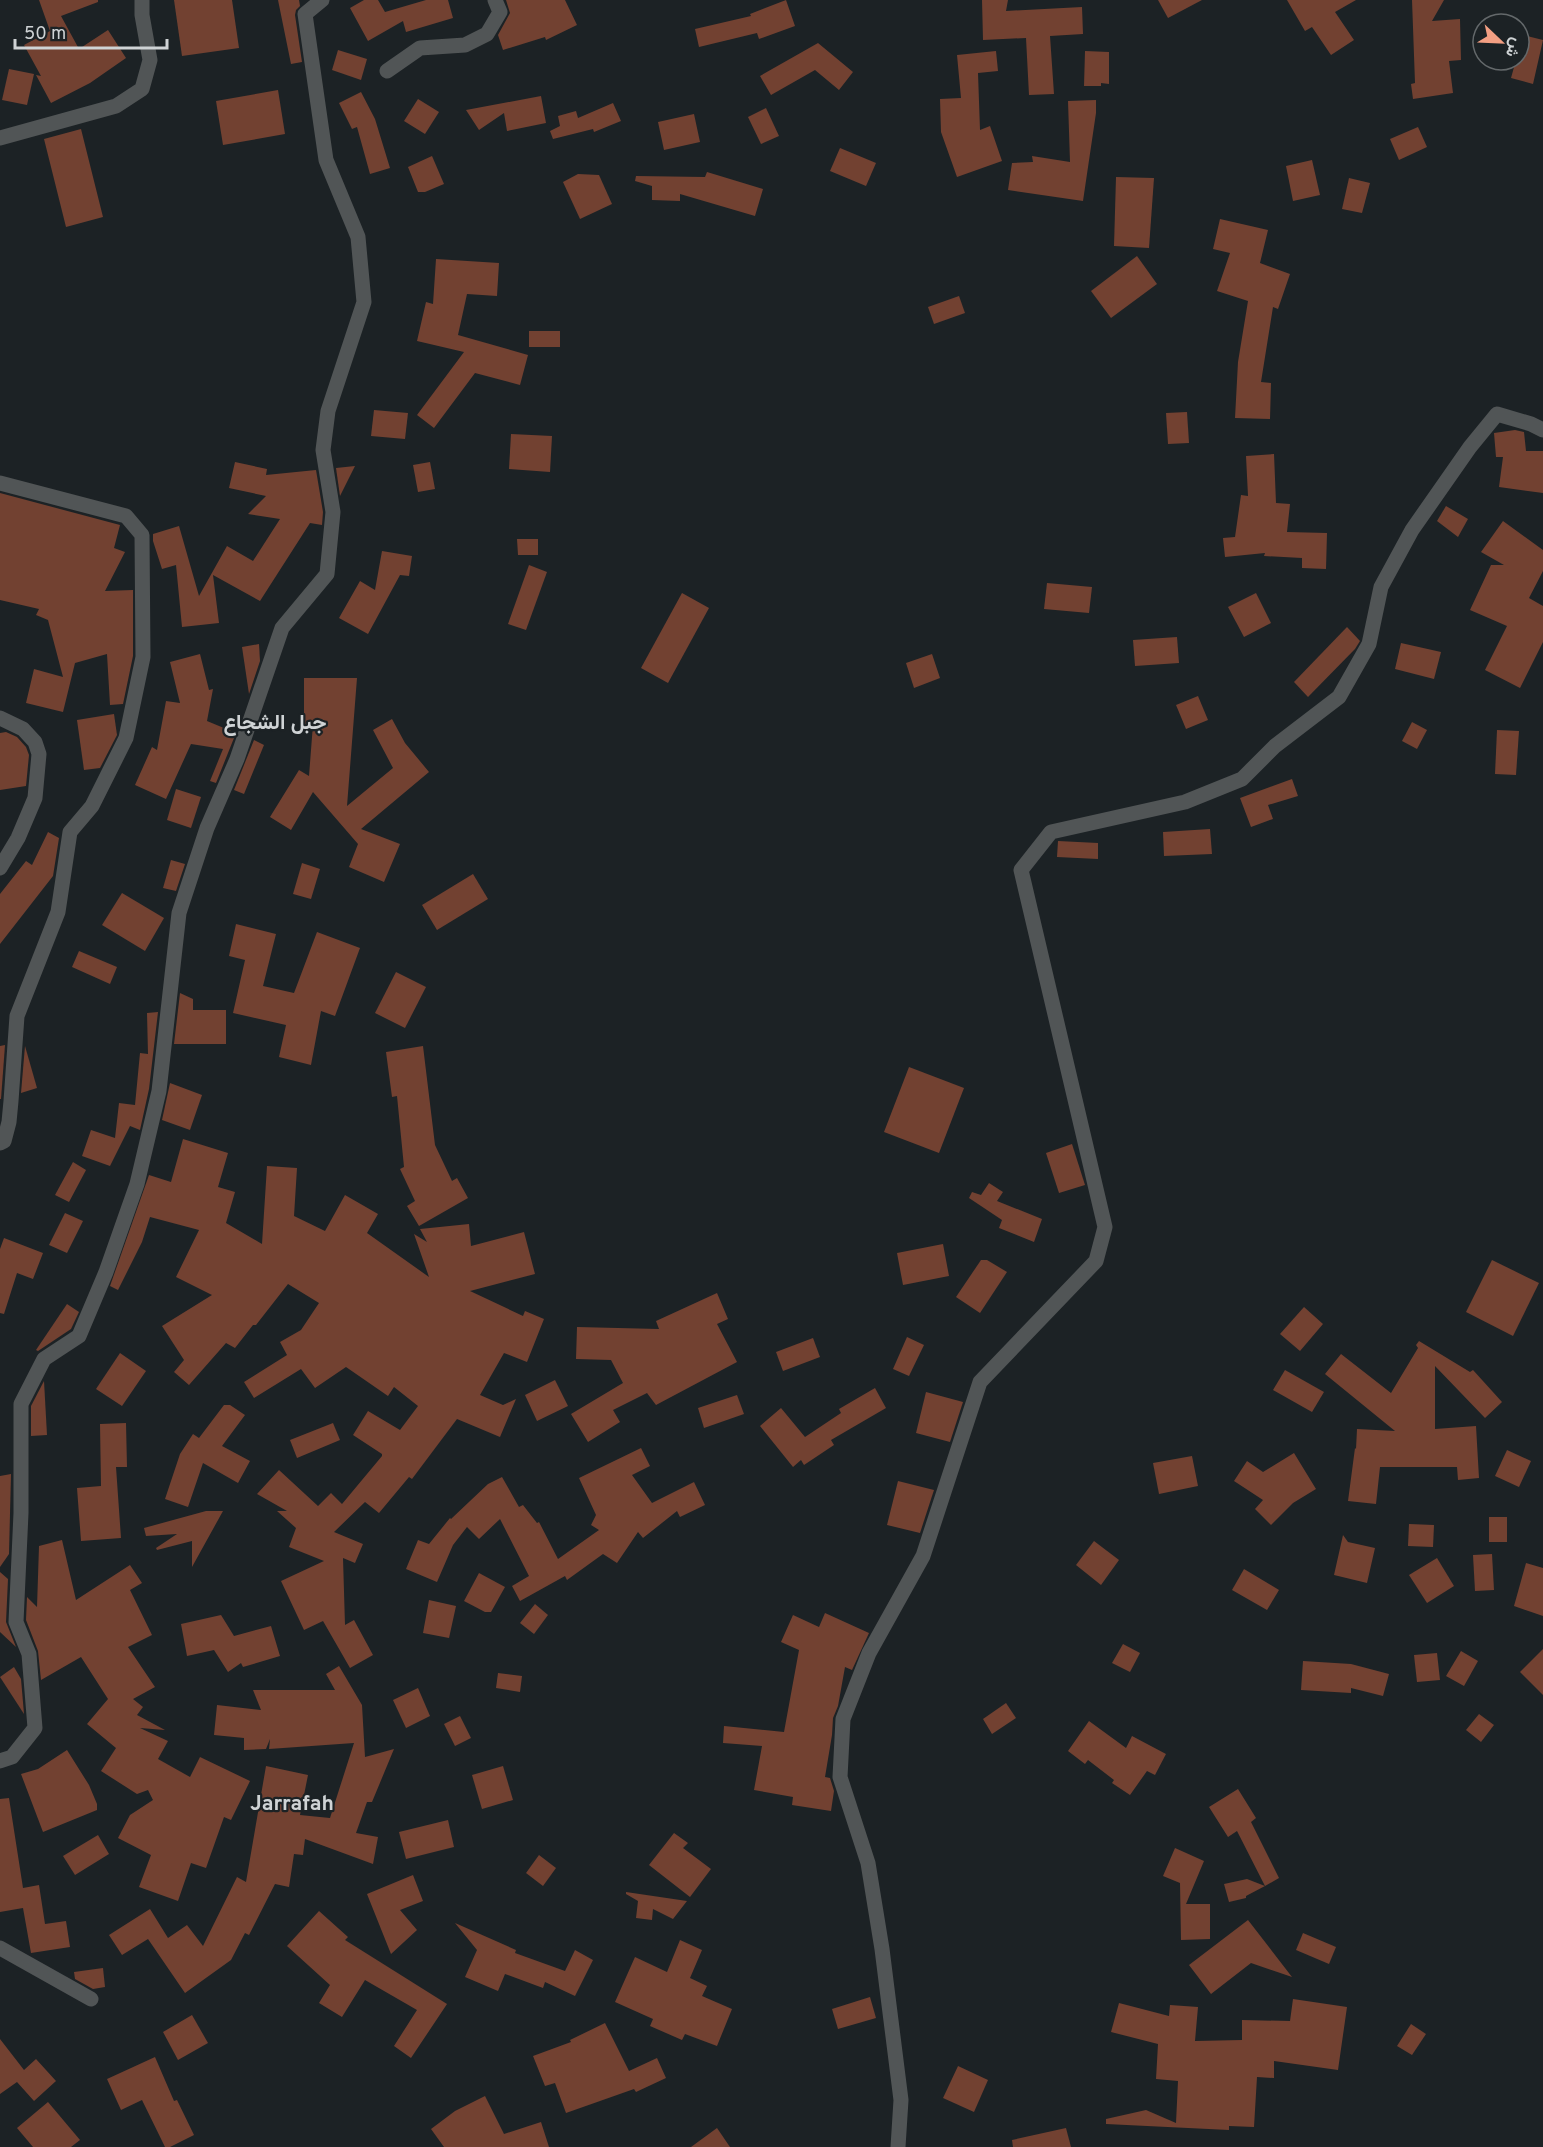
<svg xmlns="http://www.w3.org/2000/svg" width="1543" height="2147" font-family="Overpass,Vazirmatn,sans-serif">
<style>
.building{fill:#724131}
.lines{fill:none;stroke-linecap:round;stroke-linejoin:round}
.street{stroke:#515556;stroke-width:15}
.labels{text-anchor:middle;stroke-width:4.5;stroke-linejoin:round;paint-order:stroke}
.district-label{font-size:21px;font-weight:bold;fill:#cfd3d5;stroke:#1c2225}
</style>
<rect width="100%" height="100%" fill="#1c2225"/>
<g class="building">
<path d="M39,0H98V2L61,16L79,49L108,30L126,58L90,83L51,103L36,75L41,76L24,45L50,31Z"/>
<path d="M174,0H232L239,48L182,56Z"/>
<path d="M278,0H299L300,6L296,10L295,15L302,62L291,64Z"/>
<path d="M364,0H378L385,12L426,0H448L453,18L406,32L403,21L368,41L350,8Z"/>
<path d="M506,0H565L577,25L546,40L545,37L503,50L498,35L510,13Z"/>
<path d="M786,0L795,26L759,39L757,33L699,47L695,29L751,16L750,14Z"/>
<path d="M982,0H1008L1006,11L1082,7L1083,34L1050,36L1054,94L1029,95L1026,38L983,40Z"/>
<path d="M1158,0H1202L1168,18Z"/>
<path d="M1287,0H1356L1335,12L1354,40L1331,55L1312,27L1305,31Z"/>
<path d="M1412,0H1444L1432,21L1460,19L1461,60L1449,61L1453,93L1413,99L1411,84L1415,83Z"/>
<path d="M1523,35L1543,40L1533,84L1511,78L1516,60H1519V48Z"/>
<path d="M818,43L853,72L839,90L815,70L771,95L760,76Z"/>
<path d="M338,50L367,59L361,80L332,70Z"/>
<path d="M996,51L998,71L978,73L980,130L990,126L1002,161L957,177L941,132L940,99L961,98L957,55Z"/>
<path d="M1085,51L1109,52V84L1101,83V86H1084Z"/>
<path d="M9,69L34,74L27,105L2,100Z"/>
<path d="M278,90L285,134L223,145L216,101Z"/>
<path d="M361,92L375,119L390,168L370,174L357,127L352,129L339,103Z"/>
<path d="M541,96L546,123L507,131L504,113L479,130L466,110Z"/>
<path d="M418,99L439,112L425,134L404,121Z"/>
<path d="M1096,100V113L1083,201L1008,190L1012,163L1033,162L1032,156L1070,162L1068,101Z"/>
<path d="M613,103L621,121L594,132L593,129L553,139L550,131L560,126L558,116L576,111L578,118Z"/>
<path d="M766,108L779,136L761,144L748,117Z"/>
<path d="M694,114L700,142L664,150L658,122Z"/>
<path d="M1418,127L1427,147L1399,160L1390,139Z"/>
<path d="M81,129L103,217L66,227L44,139Z"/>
<path d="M840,148L876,163L866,186L830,171Z"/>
<path d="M432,156L444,184L425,192H418L408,167Z"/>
<path d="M1312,160L1320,195L1293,201L1286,166Z"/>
<path d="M707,172L763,189L755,216L680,194V201L652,200V186L635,181L636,176L705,177Z"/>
<path d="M578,174L599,175L612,204L580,219L563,182Z"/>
<path d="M1116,177L1154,178L1149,248L1114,246Z"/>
<path d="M1349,178L1370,183L1362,213L1342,209Z"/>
<path d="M1220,219L1268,230L1260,263L1290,274L1278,309L1273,307L1261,382L1271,383L1270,419L1235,418L1238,362L1248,301L1217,291L1230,253L1213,249Z"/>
<path d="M1137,256L1157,284L1111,318L1091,291Z"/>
<path d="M436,259L499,263L497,296L467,294L458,335L528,355L520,385L475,373L434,428L417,415L464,352L417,341L426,302L433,304Z"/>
<path d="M959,296L965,313L934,324L928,307Z"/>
<rect x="529" y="331" width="31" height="16"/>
<path d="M374,410L408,413L405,439L371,436Z"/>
<path d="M1187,412L1189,443L1168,444L1166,413Z"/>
<path d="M1515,430L1524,432L1526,451H1543V493L1499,487L1503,457H1496L1494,433Z"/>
<path d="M511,434L552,436L550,472L509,469Z"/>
<path d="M1274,454L1276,503L1290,504L1287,532L1327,533L1326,569L1302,568V558L1264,556L1265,553L1225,557L1223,538L1235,537L1241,495L1248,496L1246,456Z"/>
<path d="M235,462L267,469L266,475L316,470L323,512L322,525L310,523L260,601L213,575L219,623L182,627L176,565L162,569L153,541V534L179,526L199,596L227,546L253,561L280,519L248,514L266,496L229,488Z"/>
<path d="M430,462L435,489L418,492L413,465Z"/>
<path d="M355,466L340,496L336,468Z"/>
<path d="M0,493L120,525L114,548L125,552L105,591L133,590V656L123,704L110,705L107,654L75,663L63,712L26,703L34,669L63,677L48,620L36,615L39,609L0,600Z"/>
<path d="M1446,506L1468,519L1458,537L1437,521Z"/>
<path d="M1503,521L1543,550V571L1529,598L1543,606V642L1520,688L1485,670L1507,626L1470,610L1491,565H1504L1481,552Z"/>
<path d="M517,539H538V555H518Z"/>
<path d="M382,551L412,556L409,576L400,575L368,634L339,618L360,581L375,590Z"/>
<path d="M529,565L547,572L526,630L508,624Z"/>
<path d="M1047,583L1092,587L1089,613L1044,609Z"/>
<path d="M682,593L709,608L668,683L641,668Z"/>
<path d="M1256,593L1271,623L1244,637L1228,607Z"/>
<path d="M1347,627L1360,641L1355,649L1308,697L1294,682Z"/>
<path d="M1177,637L1179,663L1135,666L1133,640Z"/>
<path d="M1401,643L1441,652L1434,679L1395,669Z"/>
<path d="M259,644L260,661L249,694L242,647Z"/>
<path d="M200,654L209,690L213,689L207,721L236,733L216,783L210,781L223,749L191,744L166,799L135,785L152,747L157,750L166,701L180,703L170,662Z"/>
<path d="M932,654L940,678L914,688L906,663Z"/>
<path d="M304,678H357L347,806L393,768L373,730L392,719L405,743L429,772L361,829L400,844L384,882L349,867L358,844L313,792L291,830L270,817L299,770L309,776L313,724H304Z"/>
<path d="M1198,696L1208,720L1186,729L1176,705Z"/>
<path d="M114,714L117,735L100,768L84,770L77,720Z"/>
<path d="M1412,722L1427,730L1417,749L1402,741Z"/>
<path d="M1497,730L1519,731L1516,775L1495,774Z"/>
<path d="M6,732L17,737L26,747L29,755L26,786L0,790V733Z"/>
<path d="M254,740L264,745L244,794L234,790Z"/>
<path d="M1292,779L1298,796L1268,805L1273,819L1251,827L1240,798Z"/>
<path d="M176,789L201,797L191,828L167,820Z"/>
<path d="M1210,829L1212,854L1164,856L1163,832Z"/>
<path d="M48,832L59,838L53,876L0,944V894L26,861L32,865Z"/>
<path d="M1058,841L1098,843V859L1057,857Z"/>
<path d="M171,860L185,864L176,891L163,888Z"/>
<path d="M302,863L320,869L311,899L293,894Z"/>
<path d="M473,874L488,899L437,930L422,905Z"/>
<path d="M122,893L164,918L145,951L102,925Z"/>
<path d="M236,924L276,934L263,986L294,993L317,932L360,948L335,1016L321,1011L311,1065L279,1057L286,1025L233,1013L245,960L229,956Z"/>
<path d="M79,951L117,967L110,984L72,967Z"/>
<path d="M396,972L426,987L405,1028L375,1013Z"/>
<path d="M180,993L193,999V1010H226V1044H174Z"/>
<path d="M158,1012L149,1089L140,1130L130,1126L110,1166L82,1156L91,1130L115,1138L119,1103L135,1105L140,1053L148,1054L147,1013Z"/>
<path d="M5,1045L1,1099H0V1046Z"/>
<path d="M25,1046L37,1088L21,1093Z"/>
<path d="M423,1046L435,1145L452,1181L457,1178L468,1198L419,1226L407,1206L415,1201L400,1169L404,1167L397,1096L392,1097L386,1052Z"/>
<path d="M909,1067L964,1088L939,1153L884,1132Z"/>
<path d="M170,1083L202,1095L190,1130L162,1120Z"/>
<path d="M183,1139L228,1153L218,1187L235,1192L226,1223L262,1244L267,1166L297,1168L294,1216L325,1231L345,1195L378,1214L367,1233L429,1277L414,1234L427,1242L420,1229L469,1224L471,1246L524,1232L535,1274L470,1291L523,1316L525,1311L544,1319L527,1362L504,1353L480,1395L503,1405L516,1399L500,1437L457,1419L412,1479L409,1477L379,1513L365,1502L334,1532L363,1544L355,1563L343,1558L345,1625L354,1620L373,1655L350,1668L323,1621L304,1630L281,1581L324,1561L289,1547L296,1528L277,1511H287L257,1494L279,1470L318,1506L331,1493L342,1504L382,1456V1454L353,1435L368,1411L400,1430L418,1406L394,1387L388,1396L346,1367L315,1388L301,1369L254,1398L244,1382L287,1355L280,1342L301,1330L319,1303L288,1284L256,1325H253L235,1348L226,1343L189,1385L174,1372L184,1360L162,1326L212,1295L176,1277L199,1230L150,1217L142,1242L118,1290L110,1286L149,1175L171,1182Z"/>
<path d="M1072,1144L1085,1185L1059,1193L1046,1153Z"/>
<path d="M73,1162L86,1170L69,1202L55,1195Z"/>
<path d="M989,1183L1003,1192L997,1201L1042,1219L1034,1242L999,1228L1002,1220L969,1198L972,1192L981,1195Z"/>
<path d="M65,1213L83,1221L67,1253L49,1245Z"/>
<path d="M4,1238L43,1253L33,1279L17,1273L4,1314L0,1313V1249Z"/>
<path d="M943,1244L949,1276L903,1285L897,1253Z"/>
<path d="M981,1260H987L1007,1272L980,1313L956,1297Z"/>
<path d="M1492,1260L1539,1283L1513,1336L1466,1312Z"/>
<path d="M717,1293L728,1319L717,1324L737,1362L656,1405L647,1393L613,1410L620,1422L588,1442L571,1414L623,1383L611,1360L576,1359L577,1327L659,1329L656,1321Z"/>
<path d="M67,1304L79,1312L71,1329L38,1351L36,1350Z"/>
<path d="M1304,1307L1323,1324L1300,1351L1280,1334Z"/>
<path d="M907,1337L924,1345L909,1376L893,1369Z"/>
<path d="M813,1338L820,1357L783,1371L776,1352Z"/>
<path d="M1419,1341L1470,1372L1473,1370L1502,1402L1485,1418L1435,1366V1429L1476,1426L1479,1478L1458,1480L1457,1467H1380L1376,1504L1348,1501L1355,1448L1356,1449L1357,1429L1395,1431L1325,1374L1341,1354L1391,1393L1418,1348L1416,1345Z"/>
<path d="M120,1353L146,1371L122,1406L96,1389Z"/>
<path d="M1285,1370L1324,1392L1312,1412L1273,1390Z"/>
<path d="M555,1380L568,1406L537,1421L525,1395Z"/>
<path d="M44,1381L47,1435L31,1436V1406Z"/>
<path d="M875,1388L886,1408L831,1440L834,1445L804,1465L801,1460L793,1467L760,1426L781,1408L805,1437L841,1413L839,1409Z"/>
<path d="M926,1392L963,1402L950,1442L916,1433Z"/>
<path d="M737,1395L744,1414L704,1428L698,1408Z"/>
<path d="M224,1405H230L245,1415L222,1446L250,1461L238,1483L203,1463L188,1507L165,1499L180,1454L193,1434L199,1438Z"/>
<path d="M126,1423L127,1467H116L121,1538L81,1541L77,1488L101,1486L100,1424Z"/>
<path d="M333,1423L340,1440L297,1458L290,1440Z"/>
<path d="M641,1448L650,1466L632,1475L652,1503L694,1482L705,1505L680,1517L677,1511L643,1538L638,1532L617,1563L603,1554L567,1580L565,1576L520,1601L512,1586L529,1576L500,1519L479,1539L467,1527L453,1545L437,1582L406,1569L418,1540L429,1544L450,1518L451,1519L488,1484L502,1477L519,1507L523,1505L537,1523L539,1522L558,1559L599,1530L591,1525L596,1515L579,1478Z"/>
<path d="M1507,1450L1531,1461L1519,1487L1495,1476Z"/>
<path d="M1294,1453L1316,1489L1293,1503L1271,1525L1255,1509L1263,1500L1234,1481L1247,1461L1263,1472Z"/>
<path d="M1192,1456L1198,1486L1159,1494L1153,1463Z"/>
<path d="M11,1474L9,1554L0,1567V1476Z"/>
<path d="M898,1481L934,1490L920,1533L887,1525Z"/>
<path d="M206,1511H223L192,1567V1541L157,1550L156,1548L177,1534L146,1536L144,1528Z"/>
<rect x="1489" y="1517" width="18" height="25"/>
<path d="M1409,1524L1434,1525L1433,1547L1408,1546Z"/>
<path d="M1343,1535L1348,1542L1375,1548L1367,1583L1334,1575Z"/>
<path d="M62,1540L76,1600L130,1565L142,1583L130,1590L152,1635L128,1647L155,1687L133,1699L143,1707L137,1715L165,1730L140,1728L168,1741L158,1759L190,1777L200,1757L250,1781L231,1820L224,1817L206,1868L191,1863L178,1901L139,1887L151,1855L118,1838L130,1815L153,1800L148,1790L137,1794L101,1771L116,1748L87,1724L108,1699L81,1657L41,1680L38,1651L26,1620L27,1597L37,1607L39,1546Z"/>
<path d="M1094,1541L1119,1560L1101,1585L1076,1565Z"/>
<path d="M1492,1554L1494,1590L1475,1591L1473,1555Z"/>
<path d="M1437,1558L1454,1586L1427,1603L1409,1575Z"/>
<path d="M1526,1563L1543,1568V1616L1514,1606Z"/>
<path d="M1244,1569L1279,1590L1267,1610L1232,1590Z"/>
<path d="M0,1572L8,1579L6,1622L16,1647L0,1632Z"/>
<path d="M479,1573L505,1587L491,1612H485L464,1601Z"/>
<path d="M429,1600L456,1606L449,1638L423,1633Z"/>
<path d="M535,1604L548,1615L534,1634L520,1623Z"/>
<path d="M825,1613L869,1633L852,1670L845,1667L838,1706L833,1718L832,1735L825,1777L830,1778L834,1791L831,1811L792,1805L793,1797L754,1790L762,1746L723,1743L724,1726L784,1732L799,1650L781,1642L793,1615L819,1627Z"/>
<path d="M221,1615L234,1636L271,1626L280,1656L243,1667L241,1663L228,1672L214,1650L187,1656L181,1624Z"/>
<path d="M1123,1644L1140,1653L1130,1672L1112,1663Z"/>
<path d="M1543,1649V1695L1520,1672Z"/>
<path d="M1461,1651L1478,1661L1464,1686L1446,1676Z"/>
<path d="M1437,1653L1440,1680L1417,1682L1414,1655Z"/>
<path d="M1303,1661L1351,1664L1389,1674L1383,1696L1351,1688V1693L1301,1690Z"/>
<path d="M339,1666L362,1705L365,1757L394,1749L372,1802H367L356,1833L378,1837L373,1864L305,1839L303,1855L294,1854L289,1887L275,1884L249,1935L245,1933L231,1960L185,1993L148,1939L122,1955L109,1935L150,1909L168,1938L187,1925L203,1946L237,1877L246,1882L266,1766L308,1775L300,1815L330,1818L354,1743L269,1749L270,1739L266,1749L244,1750V1738L214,1735L217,1705L261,1710L253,1690H335L326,1674Z"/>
<path d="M14,1667L21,1679L24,1714L0,1677Z"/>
<path d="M498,1673L522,1676L520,1692L496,1688Z"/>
<path d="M418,1688L430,1716L406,1728L393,1700Z"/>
<path d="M1006,1703L1016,1718L992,1734L983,1719Z"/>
<path d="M1479,1714L1494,1725L1481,1742L1466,1730Z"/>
<path d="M460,1716L471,1738L455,1746L444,1724Z"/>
<path d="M1089,1721L1126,1748L1132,1736L1166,1754L1155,1775L1147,1771L1130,1795L1112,1783L1114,1780L1088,1760L1085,1764L1068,1751Z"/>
<path d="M67,1750L89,1785L97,1804V1810L43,1832L21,1774L38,1769Z"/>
<path d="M503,1766L513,1800L482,1809L472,1775Z"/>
<path d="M1238,1789L1256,1818L1251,1822L1279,1878L1265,1886L1237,1831L1228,1837L1209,1807Z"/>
<path d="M9,1798L23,1888L39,1885L45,1924L66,1921L70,1947L31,1953L23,1908L0,1912V1799Z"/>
<path d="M448,1820L454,1847L406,1859L399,1832Z"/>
<path d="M674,1833L688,1843L683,1848L711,1869L690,1897L649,1865Z"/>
<path d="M98,1835L109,1854L75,1875L63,1856Z"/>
<path d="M1175,1848L1204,1861L1186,1904H1210V1939L1181,1940L1180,1883L1163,1876Z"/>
<path d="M539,1855L556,1868L543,1886L526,1873Z"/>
<path d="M413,1875L423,1901L400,1910L417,1930L391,1954L367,1894Z"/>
<path d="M1247,1879L1265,1886L1246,1896V1898L1229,1902L1224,1884Z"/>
<path d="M626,1892L687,1901L673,1919L653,1909L652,1920L636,1918L638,1901L626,1894Z"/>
<path d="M319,1911L348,1937L345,1940L447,2004L411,2058L394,2046L417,2010L365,1980L342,2017L319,2003L330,1985L287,1946Z"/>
<path d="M1248,1920L1292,1977L1251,1963L1211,1994L1189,1965Z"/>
<path d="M455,1923L516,1950L515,1953L565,1971L575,1950L593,1960L575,1996L545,1982L543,1988L505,1974L498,1991L465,1977L477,1950Z"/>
<path d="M1303,1933L1336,1947L1329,1964L1296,1950Z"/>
<path d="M680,1940L702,1950L690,1978L707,1986L702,1996L732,2009L717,2046L685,2034L682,2040L650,2026L653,2019L615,2002L635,1957L667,1972Z"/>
<path d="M103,1968L105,1987L93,1989L75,1979L74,1972Z"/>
<path d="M870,1997L876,2018L838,2029L832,2009Z"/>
<path d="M1293,1999L1347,2007L1338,2070L1274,2061V2078L1257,2077L1254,2127L1229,2126V2130L1106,2124V2119L1146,2110L1176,2123L1178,2081L1156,2079L1158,2044L1111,2032L1119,2003L1169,2016L1170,2005L1198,2007L1195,2041L1242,2040V2020L1290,2021Z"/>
<path d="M192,2015L208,2043L178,2060L163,2032Z"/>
<path d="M605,2023L629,2071L657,2058L666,2078L636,2092L634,2089L566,2113L555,2083L545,2086L533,2056L571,2042L570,2040Z"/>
<path d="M1411,2024L1426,2034L1412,2055L1397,2046Z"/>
<path d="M0,2039L24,2070L36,2059L56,2081L34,2101L17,2082L0,2094Z"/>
<path d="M155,2057L174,2101L177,2100L194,2135L170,2147H165L142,2100L121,2110L107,2079Z"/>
<path d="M958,2066L988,2080L974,2112L943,2098Z"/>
<path d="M485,2096L504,2134L541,2122L549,2147H444L431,2129L455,2111Z"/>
<path d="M48,2102L80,2140L71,2147H33L17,2128Z"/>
<path d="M717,2128L730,2147H691Z"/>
<path d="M1066,2128L1071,2147H1013L1012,2140Z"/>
</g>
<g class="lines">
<g class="street">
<path d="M387,71L420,48L465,45L487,34L500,12L495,0"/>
<path d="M0,138L116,106L142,89L150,60L142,15V0"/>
<path d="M0,483L126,516L142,535L143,657L126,738L92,806L70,832L58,912L17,1016L11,1101L9,1122L4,1141L0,1143"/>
<path d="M0,718L23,729L35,742L39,754L35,798L18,838L0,868"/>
<path d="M0,1761L12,1757L35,1728L29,1654L16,1622L21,1513V1404L44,1359L79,1336L106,1272L137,1184L159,1091L179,913L207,828L237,759L282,628L327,574L333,512L323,450L328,411L364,302L358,237L326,160L305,14L322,0"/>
<path d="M0,1948L91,1999"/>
<path d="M898,2147L901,2100L882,1949L868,1863L840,1777L843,1719L869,1653L923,1556L980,1382L1096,1261L1105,1227L1021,870L1051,832L1185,802L1242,779L1275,746L1339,697L1369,644L1381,587L1412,530L1470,447L1497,414L1531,424L1543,430"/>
</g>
</g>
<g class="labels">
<g class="district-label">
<text x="275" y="729">جبل الشجاع</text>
<text x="292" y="1810">Jarrafah</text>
</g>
</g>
<g transform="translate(1501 42) rotate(113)"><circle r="28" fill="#1c2225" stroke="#64696b" stroke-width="1.5"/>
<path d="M0-4.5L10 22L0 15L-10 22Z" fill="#f39f83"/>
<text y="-9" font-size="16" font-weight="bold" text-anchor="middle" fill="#cfd3d5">ش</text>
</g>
<path d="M15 39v9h152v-9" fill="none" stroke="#cfd3d5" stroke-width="3"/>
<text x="24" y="39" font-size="18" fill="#cfd3d5" stroke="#1c2225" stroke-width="4.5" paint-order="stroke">50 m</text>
</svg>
